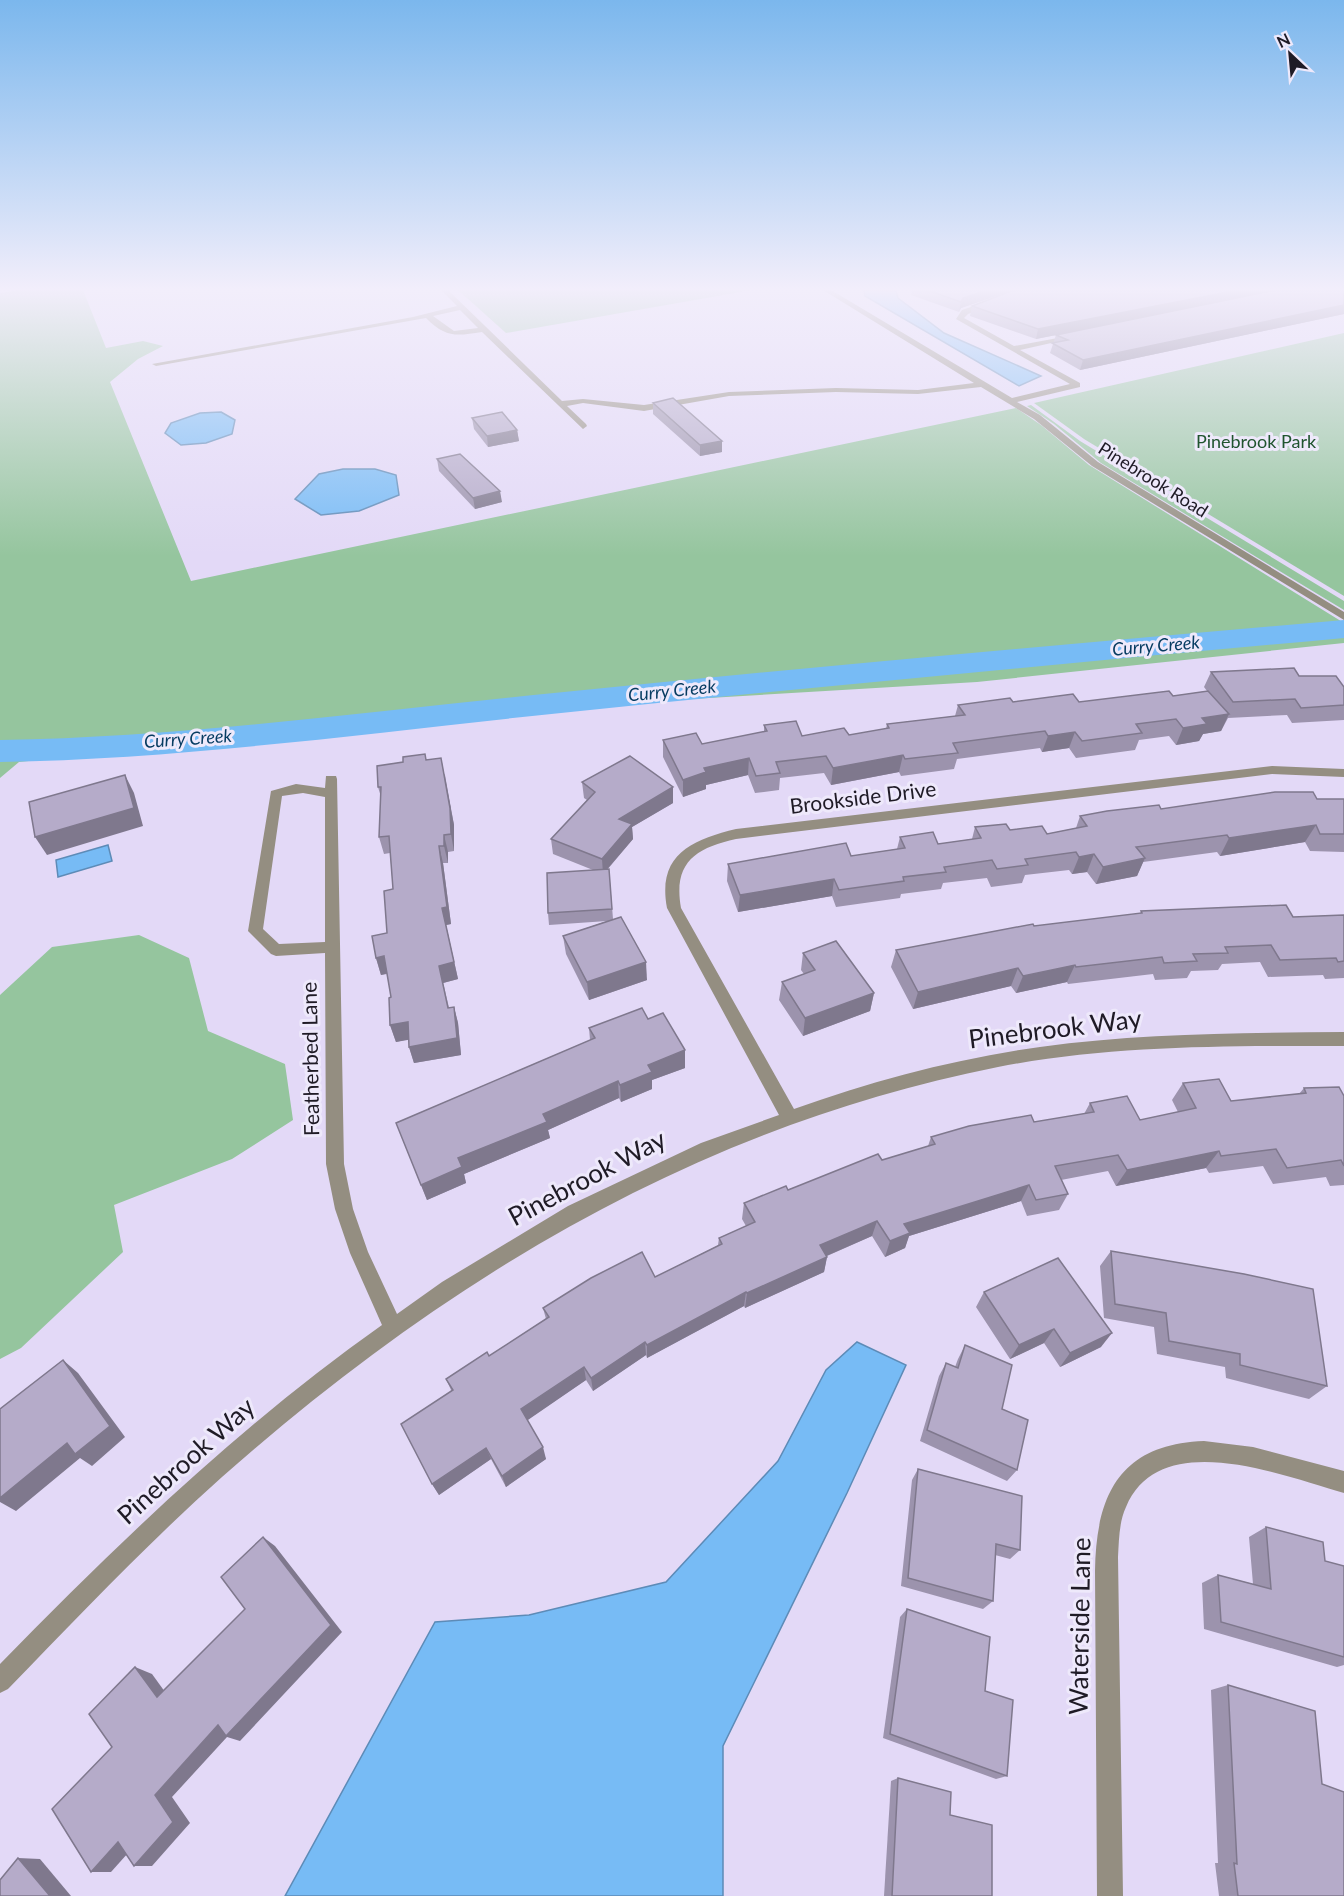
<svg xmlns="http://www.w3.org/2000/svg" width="1344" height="1896" font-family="Lato,sans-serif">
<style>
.green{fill:#95c59e}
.water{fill:#77bbf5;stroke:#5d8bb7;stroke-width:1.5}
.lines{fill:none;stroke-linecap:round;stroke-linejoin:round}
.river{fill:#77bbf5;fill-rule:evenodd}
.minor{fill:#948e81;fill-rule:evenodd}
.wall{fill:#9c93ad}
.shaded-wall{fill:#7f788d}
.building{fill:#b5abc9;stroke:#7f788d;stroke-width:1.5}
.labels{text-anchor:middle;stroke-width:6;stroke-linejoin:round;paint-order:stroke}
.far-park-label{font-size:18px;fill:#20542f;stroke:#eee9fb}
.far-street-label{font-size:18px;fill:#1f1b26;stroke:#eee9fb}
.far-water-label{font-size:18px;font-style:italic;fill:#073c62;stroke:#eee9fb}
.street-label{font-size:21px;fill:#1f1b26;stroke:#eee9fb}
.near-street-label{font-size:26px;fill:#1f1b26;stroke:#eee9fb}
</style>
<rect width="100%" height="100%" fill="#e3d9f7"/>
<g class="green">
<path d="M20,290H83L106,348L143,341L163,346L138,359L110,382L191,581L1016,408L1041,425L1089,465L1344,623V643L977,682L574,706L19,762L0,778V293Z"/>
<path d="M458,290H752L506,333Z"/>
<path d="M1344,333V596L1084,439L1034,403Z"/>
<path d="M1031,405L1080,441L1344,601V610L1101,463L1054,424L1027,406Z"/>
<path d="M139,935L189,958L208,1031L285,1064L293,1120L232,1159L114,1205L123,1252L21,1348L0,1359V995L52,947Z"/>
</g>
<g class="water">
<path d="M864,290L896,291L898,298L944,333L1041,376L1019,386L865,296Z"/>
<path d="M221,412L235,420L232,434L206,443L181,445L165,433L171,423L200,413Z"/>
<path d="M343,469H375L396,475L399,495L359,511L321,515L295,499L319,474Z"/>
<path d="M108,845L112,861L58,877L56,860Z"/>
<path d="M857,1342L906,1365L847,1493L723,1746V1896H285L435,1622L529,1615L666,1582L778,1461L826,1370Z"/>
</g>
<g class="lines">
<path class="river" d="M1344,620V638C1083,662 822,686 561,713C376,732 185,759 0,762V740C185,737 370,711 554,693C817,666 1081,643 1344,620Z"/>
<g class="minor">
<path d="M441,290H448L562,401L583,399L644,405L729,392L836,388L918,390L974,383L823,290H831L1012,398L1070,384L956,319L962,310L1021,290H1031L968,314L964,318L1014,346L1074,335L1078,337L1020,350L1080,383V387L1017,402L1040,415L1098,462L1344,612V620L1092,466L1034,419L981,387L918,394L836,392L729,396L644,411L583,403L567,406L586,424L587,426L583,429L482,332C456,336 446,338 426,318L156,366L152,364L413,317L457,306ZM460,310L478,328L454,331L433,316Z"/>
<path d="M1272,766L1344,769V777L1272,774L736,839C695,848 673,863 681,908L794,1109C872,1081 958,1058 1040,1047C1141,1033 1243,1033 1344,1032V1046C1229,1046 1111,1045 998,1067C700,1126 447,1278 222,1477C147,1544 78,1617 8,1689L0,1693V1664C120,1541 242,1424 382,1325L350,1253L335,1209L326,1164L325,953L276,956L271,954L248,931L271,791L296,784L325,788L326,776H336L337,779L344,1164L353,1209L368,1252L397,1314L442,1282L568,1206L701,1143L779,1115L667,908C657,855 691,840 736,829ZM303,793L325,797V942L279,944L263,929L282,796Z"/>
<path d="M1204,1441L1253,1447L1344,1471V1493C1283,1476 1160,1426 1126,1507C1119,1522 1119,1540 1118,1557L1123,1896H1097L1095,1571C1096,1495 1120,1444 1204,1441Z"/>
</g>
</g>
<g class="wall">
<path d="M912,290H1014L961,308L959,312L911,295Z"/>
<path d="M1344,290V314L1080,370L1050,353L1056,335L1036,339L970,316L972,306Z"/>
<path d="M653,403L722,441V452L700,456L653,414Z"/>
<path d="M472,418L517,430L519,441L488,447L474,429Z"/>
<path d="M437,459L502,502L475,509L439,471Z"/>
<path d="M1211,672L1299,676L1344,687V720L1292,723L1287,715L1228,718L1221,731L1203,734L1199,741L1176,745L1169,736L1139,740L1135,750L1076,758L1069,748L1042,752L1040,748L957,759L954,769L901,776L899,772L831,785L824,773L780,778L779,790L755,793L748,775L706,785V789L683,797L663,757V740L702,744L764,732V725L802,736L849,735L886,729L887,724L955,716L958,705L1013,702H1079L1173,696L1207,691L1204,687Z"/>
<path d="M427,760L445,775L454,825V851L448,852V863H443L451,924L446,925L458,979L443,983L449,1008L454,1007L458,1023L461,1055L414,1063L409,1047V1039L396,1042L390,1025L391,997L387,974L381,975L376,958L387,933L393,889L390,853L384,854L379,837L381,797L378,787Z"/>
<path d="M582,782L673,803L632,827L633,839L607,870L609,869L613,919L647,980L589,1000L566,954L563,936L607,921L549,925L548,913L593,870L553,854L551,839L587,800L584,798Z"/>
<path d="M1317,799H1344V852L1310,851L1305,842L1220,856L1217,852L1143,862L1137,876L1096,884L1087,872L1072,874L1069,870L1025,875L1022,883L991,887L987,878L943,883L941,889L901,894L900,898L836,907L832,896L738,912L727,881L728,864L851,856L897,849L900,837L938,844L972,839L975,827L1047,834L1076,828L1080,816L1161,809Z"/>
<path d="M1141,911L1293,917L1344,915V978L1325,979L1323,975L1268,977L1260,962L1222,964L1218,970L1191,971L1187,978L1155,980L1153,974L1068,984L1067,982L1016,993L1011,986L913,1009L891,967L896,950L1034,926L1140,914Z"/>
<path d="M803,953L874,993L870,1011L803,1036L779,1000L782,982L804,974L801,970Z"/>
<path d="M648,1019L685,1050V1068L652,1080V1089L621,1102L619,1098L548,1130L550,1138L464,1174L466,1183L427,1200L396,1123L590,1040L589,1028Z"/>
<path d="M1183,1083L1231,1101L1299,1094L1304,1088L1344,1096V1185L1330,1186L1326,1177L1273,1184L1263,1166L1209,1173L1206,1168L1116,1186L1108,1171L1061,1180L1068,1194L1059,1210L1027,1216L1021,1201L909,1236L905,1248L885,1257L872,1236L827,1256V1257L824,1272L745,1308L744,1306L647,1358L646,1355L593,1391L586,1380L527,1420L546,1459L506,1487L491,1459L439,1495L432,1484L451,1390L446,1379L489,1356L546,1319L543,1308L655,1277L718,1245L719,1238L746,1226L742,1219L744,1203L928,1146L931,1137L1034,1122L1084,1114L1090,1103L1140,1120L1178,1112L1172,1100Z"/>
<path d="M1111,1251L1327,1386L1309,1399L1226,1378L1225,1367L1157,1354L1154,1327L1104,1318L1100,1266Z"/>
<path d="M984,1292L1101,1347L1060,1367L1044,1343L1010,1359L976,1307Z"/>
<path d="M965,1345L1002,1409L1017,1470L1007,1481L920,1441L939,1376L946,1363L955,1367L958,1359Z"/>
<path d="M918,1469L1020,1550L1010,1559L995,1555L993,1601L983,1609L901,1586L912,1480Z"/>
<path d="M1266,1527L1325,1561L1344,1566V1665L1337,1667L1204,1629L1202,1583L1218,1575L1253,1584L1249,1537Z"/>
<path d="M907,1609L985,1691L1007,1776L996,1779L883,1738L900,1617Z"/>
<path d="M1228,1685L1322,1784L1344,1896H1219L1215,1863H1218L1211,1690Z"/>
<path d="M898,1778L950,1815L992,1896H884L891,1781Z"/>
</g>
<g class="shaded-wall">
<path d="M987,290H1014L961,308L959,312L961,302L963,298Z"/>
<path d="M1238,290H1282L1036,339L1038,329Z"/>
<path d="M1344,305V314L1080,370L1083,360Z"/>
<path d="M517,430L519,441L488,447L487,436Z"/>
<path d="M722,441V452L700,456V445Z"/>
<path d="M500,491L502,502L475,509L473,498Z"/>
<path d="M1229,714L1221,731L1203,734L1199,741L1176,745L1183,728L1202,718Z"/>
<path d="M1075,732L1069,748L1042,752L1048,736Z"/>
<path d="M903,755L899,772L831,785L833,768Z"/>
<path d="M441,758L454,825V851L451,834Z"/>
<path d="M749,758L748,775L706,785V789L683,797V780L704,768Z"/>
<path d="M125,775L134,793L143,826L47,855L35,837Z"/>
<path d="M673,787V803L632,827L633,839L603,874L602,859L619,819Z"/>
<path d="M1316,825L1305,842L1220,856L1229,838Z"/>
<path d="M444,835L448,852V863L444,846Z"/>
<path d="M439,846L443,863L451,924L446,925L458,979L443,983L453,1024L439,966L442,908Z"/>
<path d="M1094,854L1087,872L1072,874L1079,857Z"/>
<path d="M1145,858L1137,876L1096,884L1103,867Z"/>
<path d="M834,879L832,896L738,912L740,895Z"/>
<path d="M384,956L389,973L381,975L376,958Z"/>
<path d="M646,962L647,980L589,1000L587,982Z"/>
<path d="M1075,965L1067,982L1016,993L1023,976Z"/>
<path d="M1018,968L1011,986L913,1009L918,992Z"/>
<path d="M874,993L870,1011L803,1036L805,1018Z"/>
<path d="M454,1007L458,1023L461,1055L414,1063L409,1047Z"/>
<path d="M408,1022L413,1039L396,1042L390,1025Z"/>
<path d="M685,1050V1068L652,1080V1089L621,1102L620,1085L648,1065Z"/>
<path d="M618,1081L619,1098L548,1130L550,1138L464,1174L466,1183L427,1200L421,1185L458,1158L543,1114Z"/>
<path d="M1219,1151L1206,1168L1116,1186L1127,1170Z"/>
<path d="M1029,1185L1021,1201L909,1236L905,1248L885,1257L890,1241L904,1224Z"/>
<path d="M877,1221L872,1236L817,1260L820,1245Z"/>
<path d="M827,1257L824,1272L745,1308L747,1293Z"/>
<path d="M746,1292L744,1306L647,1358V1345Z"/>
<path d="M1054,1329L1044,1343L1010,1359L1019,1345Z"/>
<path d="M1112,1333L1101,1347L1060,1367L1070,1353Z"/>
<path d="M645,1342L646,1355L593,1391L591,1378Z"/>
<path d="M63,1360L78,1373L125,1437L92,1466L80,1458L16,1511L0,1502V1498Z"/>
<path d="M584,1367L586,1380L525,1422L521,1409Z"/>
<path d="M543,1447L546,1459L506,1487L502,1476Z"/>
<path d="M486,1448L491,1459L439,1495L432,1484Z"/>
<path d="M263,1537L275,1546L342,1632L240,1741L227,1737L172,1797L190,1823L152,1866H134L155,1795L218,1725Z"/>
<path d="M135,1667L152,1674L173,1703L157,1697Z"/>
<path d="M118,1842L137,1843L111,1872H91Z"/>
<path d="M18,1858L40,1859L71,1896H50Z"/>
</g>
<g class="building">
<path d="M927,290H987L963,298L961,302Z"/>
<path d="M1014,290H1238L1038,329L972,306Z"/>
<path d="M1276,290H1344V305L1083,360L1052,343L1068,340L1056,335Z"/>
<path d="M673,398L722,441L700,445L653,403Z"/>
<path d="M502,412L517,430L487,436L472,418Z"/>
<path d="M460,454L500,491L473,498L437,459Z"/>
<path d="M1294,668L1299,676H1336L1344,687V705L1301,708L1295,699L1233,702L1211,672Z"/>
<path d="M1169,691L1173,696L1208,691L1229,714L1202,718L1207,724L1183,728L1176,719L1136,724L1142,733L1082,741L1075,732L1048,736L1045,731L953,743L958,753L905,759L903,755L833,768L826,756L776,762L780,773L756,776L749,758L704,768L706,772L683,780L663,740L696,733L702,744L767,731L764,725L796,721L802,736L844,728L849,735L889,728L887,724L965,715L958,705L1010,698L1013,702L1073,694L1079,702Z"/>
<path d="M425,754L426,760L441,758L450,808L451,834L444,835V846H439L447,907L442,908L454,962L439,966L448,1008L454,1007L457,1038L409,1047L408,1022L390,1025L389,998L391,997L384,956L376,958L372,936L387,933L384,891L393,889L389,836L379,837L381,787H378L377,766L403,762V757Z"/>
<path d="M630,756L673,787L619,819L632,824L602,859L551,839L595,792L582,782Z"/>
<path d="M125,775L134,808L35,837L29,802Z"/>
<path d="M1275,792H1313L1317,799H1344V834H1320L1316,825L1229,838L1227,835L1136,847L1145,858L1103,867L1094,854L1079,857L1076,852L1025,859L1028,865L997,869L992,860L944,867L946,872L903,877L904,881L839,890L834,879L740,895L728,864L846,843L851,856L905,848L900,837L933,832L938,844L981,838L975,827L1006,824L1010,830L1042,826L1047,834L1087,826L1080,816L1107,811L1159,805L1161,809Z"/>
<path d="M609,869L612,909L548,913L547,873Z"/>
<path d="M1286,905L1293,917L1344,915V961L1338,962L1336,958L1280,960L1271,945L1225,947L1228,953L1193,954L1197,961L1164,963L1162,957L1076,967L1075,965L1023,976L1018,968L918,992L896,950L1033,924L1034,926L1142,913L1141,911Z"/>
<path d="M621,917L646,962L587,982L563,936Z"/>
<path d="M836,941L874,993L805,1018L782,982L815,970L803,953Z"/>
<path d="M642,1008L648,1019L663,1013L685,1050L648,1065L652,1072L620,1085L618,1081L543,1114L547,1122L458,1158L462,1167L421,1185L396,1123L595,1038L589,1028Z"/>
<path d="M1219,1079L1231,1101L1306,1093L1304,1088L1339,1087L1344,1096V1166L1341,1160L1287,1168L1276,1149L1221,1156L1219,1151L1127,1170L1118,1155L1055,1166L1068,1194L1036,1200L1029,1185L904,1224L910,1233L890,1241L877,1221L820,1245L827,1257L747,1293L746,1292L647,1345L645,1342L591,1378L584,1367L521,1409L543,1447L502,1476L486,1448L432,1484L401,1424L453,1390L446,1379L487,1352L489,1356L549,1317L543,1308L591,1278L642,1252L655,1277L722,1244L719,1238L755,1222L744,1203L786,1186L788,1190L878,1154L882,1160L935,1144L931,1137L969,1126L1031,1115L1034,1122L1094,1112L1090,1103L1127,1096L1140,1120L1196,1108L1183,1083Z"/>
<path d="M1111,1251L1244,1274L1313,1289L1327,1386L1240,1365V1354L1169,1341L1166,1313L1115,1304Z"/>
<path d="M1058,1258L1112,1333L1070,1353L1054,1329L1019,1345L984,1292Z"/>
<path d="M965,1345L1012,1365L1002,1409L1028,1420L1017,1470L927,1430L946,1363L958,1368Z"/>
<path d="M63,1360L110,1426L75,1454L67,1443L0,1498V1409Z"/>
<path d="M918,1469L1022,1496L1020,1550L996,1544L993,1601L908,1578Z"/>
<path d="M1266,1527L1323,1542L1325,1561L1344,1566V1657L1221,1622L1218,1575L1271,1589Z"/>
<path d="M263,1537L331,1625L226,1736L218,1725L155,1795L173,1822L134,1866L118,1842L91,1872L52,1809L112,1747L89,1714L135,1667L157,1697L245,1609L221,1577Z"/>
<path d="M907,1609L990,1637L985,1691L1013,1700L1007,1776L890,1734Z"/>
<path d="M1228,1685L1315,1711L1322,1784L1344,1792V1896H1238L1234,1863L1237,1864Z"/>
<path d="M898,1778L951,1792L950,1815L992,1825V1896H892Z"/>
<path d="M18,1858L50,1896H0V1880Z"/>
</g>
<linearGradient id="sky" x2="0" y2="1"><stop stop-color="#7bb7ed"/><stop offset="0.52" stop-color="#f2eefb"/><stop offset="1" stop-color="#f2eefb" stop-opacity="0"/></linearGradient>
<rect width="1344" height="556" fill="url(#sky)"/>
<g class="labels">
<g class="far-park-label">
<text x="1256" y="448">Pinebrook Park</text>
</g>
<g class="far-street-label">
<text transform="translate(1153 480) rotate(32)" y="6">Pinebrook Road</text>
</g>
<g class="far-water-label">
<text transform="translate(1156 646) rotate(-5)" y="6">Curry Creek</text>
<text transform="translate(672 691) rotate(-6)" y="6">Curry Creek</text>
<text transform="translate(188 739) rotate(-4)" y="6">Curry Creek</text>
</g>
<g class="street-label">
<text transform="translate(863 798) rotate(-7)" y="7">Brookside Drive</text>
<text transform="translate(311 1059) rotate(-91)" y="7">Featherbed Lane</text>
</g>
<g class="near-street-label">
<text transform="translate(1055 1029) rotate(-7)" y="9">Pinebrook Way</text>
<text transform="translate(587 1178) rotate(-28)" y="9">Pinebrook Way</text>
<text transform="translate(186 1461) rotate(-42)" y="9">Pinebrook Way</text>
<text transform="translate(1080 1626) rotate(-89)" y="9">Waterside Lane</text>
</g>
</g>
<g transform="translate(1290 54) rotate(334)" stroke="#eee9fb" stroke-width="4.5" paint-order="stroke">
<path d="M0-4.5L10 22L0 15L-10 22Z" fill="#1f1b26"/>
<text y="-9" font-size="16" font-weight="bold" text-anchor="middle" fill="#1f1b26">N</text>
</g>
</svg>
